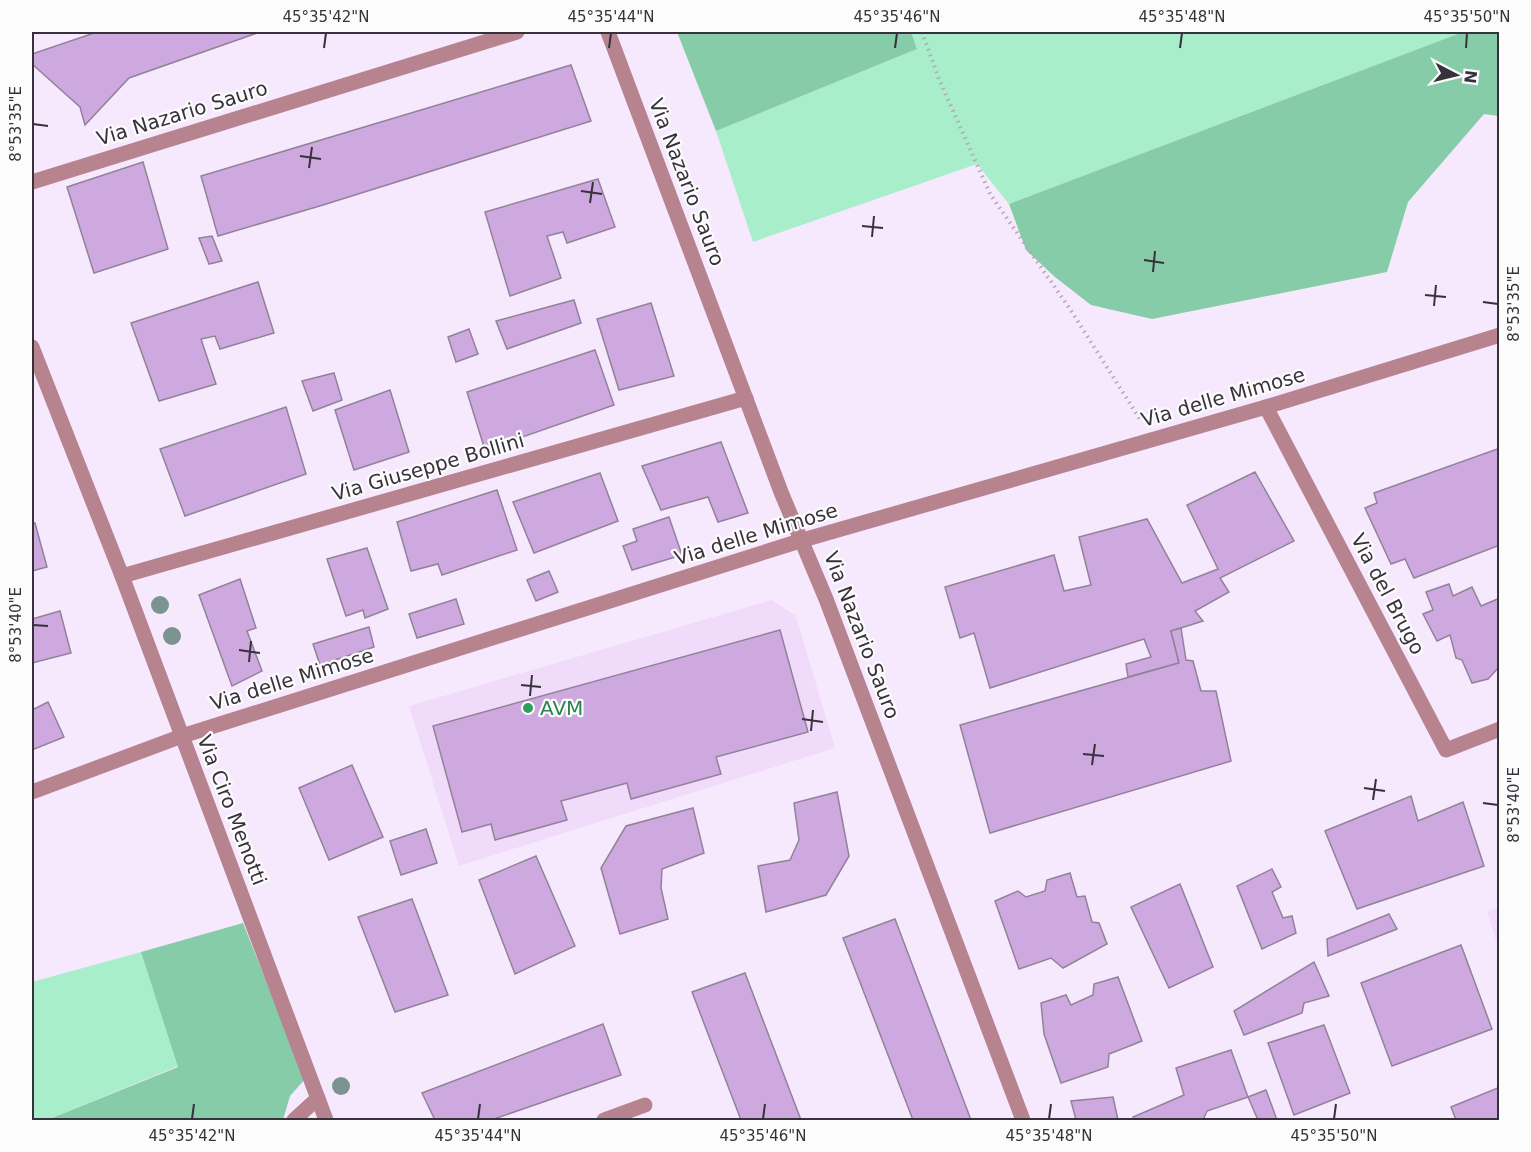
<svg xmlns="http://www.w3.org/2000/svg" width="1531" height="1152" font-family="'DejaVu Sans',sans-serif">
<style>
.built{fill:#f1dbfb}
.green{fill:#a8eeca}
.forest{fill:#86cca8}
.building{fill:#cea9e0;stroke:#918299;stroke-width:1.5}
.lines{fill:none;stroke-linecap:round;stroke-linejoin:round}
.path{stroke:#b2a8b8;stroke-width:4;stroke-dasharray:1.5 4.5;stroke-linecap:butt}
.minor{stroke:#b7838f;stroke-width:15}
.tree{fill:#7c9491}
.ticks{fill:none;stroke:#37313b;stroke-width:2}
.leisure-dot{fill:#2e9e5b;stroke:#fcfcfc;stroke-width:2}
.labels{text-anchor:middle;stroke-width:4.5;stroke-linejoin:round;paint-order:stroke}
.street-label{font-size:20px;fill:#37313b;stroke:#fcfcfc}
.leisure-label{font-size:20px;fill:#27864d;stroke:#fcfcfc;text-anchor:start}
.neatline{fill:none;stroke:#37313b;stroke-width:2}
.ticks-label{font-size:15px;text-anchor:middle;fill:#37313b}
</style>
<rect width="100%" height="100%" fill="#f6e9fd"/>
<g class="built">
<path d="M772,600L796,616L835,748L459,866L409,706Z"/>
<path d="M1499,907V950L1487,912Z"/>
</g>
<g class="green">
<path d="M911,32H1463L1009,204L977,164L753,242L716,131L917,49Z"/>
<path d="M141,952L178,1066L47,1120H32V982Z"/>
</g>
<g class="forest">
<path d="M677,32H911L917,49L716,131Z"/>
<path d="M1463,32H1499V116L1484,114L1408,202L1387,272L1152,319L1091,305L1055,277L1026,250L1009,204Z"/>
<path d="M243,923L305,1079L290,1096L283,1120H47L178,1067L141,952Z"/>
</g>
<g class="building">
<path d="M97,32H260L129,78L85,125L80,107L32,64V54Z"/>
<path d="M571,65L591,121L323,205L218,236L201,176Z"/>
<path d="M143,162L168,249L94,273L67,187Z"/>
<path d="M598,179L615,227L567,243L563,232L547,236L561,278L510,296L485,212Z"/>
<path d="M212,236L222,261L209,264L199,238Z"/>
<path d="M258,282L274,333L220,349L215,336L201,339L216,384L159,401L131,323Z"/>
<path d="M574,300L581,323L507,349L496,321Z"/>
<path d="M651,303L674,376L619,390L597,319Z"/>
<path d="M469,329L478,354L456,362L448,337Z"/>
<path d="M595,350L614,405L485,450L467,392Z"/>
<path d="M334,373L342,400L313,411L302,381Z"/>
<path d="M390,390L409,452L354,470L335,410Z"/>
<path d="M286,407L306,474L185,516L160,449Z"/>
<path d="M721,442L748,513L718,522L708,497L661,510L642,466Z"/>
<path d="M1500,448V545L1414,578L1405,559L1391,564L1365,508L1377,503L1374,493Z"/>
<path d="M1255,472L1294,541L1220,578L1229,592L1195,611L1203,621L1171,631L1179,663L1128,677L1126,664L1151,657L1144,639L990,688L974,633L960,638L945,587L1054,555L1064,591L1091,585L1079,537L1147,519L1182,583L1218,569L1187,505Z"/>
<path d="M600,473L618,521L534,553L513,502Z"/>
<path d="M497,490L517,550L442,575L438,564L411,571L397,522Z"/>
<path d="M669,517L682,555L632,570L623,546L637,541L633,529Z"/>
<path d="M35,523L47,567L32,571V524Z"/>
<path d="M367,548L388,609L365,618L363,610L346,616L327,559Z"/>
<path d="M549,571L558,592L536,601L527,580Z"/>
<path d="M240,579L256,628L247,631L262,671L232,686L199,595Z"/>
<path d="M1449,584L1453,596L1472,587L1481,606L1500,598V666L1488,679L1472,683L1462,660L1456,658L1450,635L1437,641L1423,614L1433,610L1426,592Z"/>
<path d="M456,599L464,624L417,638L409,614Z"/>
<path d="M60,611L71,653L32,663V619Z"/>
<path d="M369,627L374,647L320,665L313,644Z"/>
<path d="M1181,628L1186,660L1193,661L1201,691H1216L1231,761L990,833L960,725L1179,663L1171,631Z"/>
<path d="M780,630L808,732L716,757L721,774L631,799L627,783L561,801L567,820L495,840L491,824L462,832L433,726Z"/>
<path d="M48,702L64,737L32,750V710Z"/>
<path d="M352,765L383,837L329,860L299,788Z"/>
<path d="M837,792L849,856L826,895L766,912L758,866L790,860L799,840L794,803Z"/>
<path d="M1411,796L1418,821L1463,802L1484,866L1357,909L1325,831Z"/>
<path d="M693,808L704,853L662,869L661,888L668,919L620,934L601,868L626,826Z"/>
<path d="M426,829L437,863L401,875L390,841Z"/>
<path d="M536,856L575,946L515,974L479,880Z"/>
<path d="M1272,869L1281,887L1272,892L1283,918L1292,916L1296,933L1262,949L1237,886Z"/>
<path d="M1070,873L1077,897L1085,896L1092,922L1099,923L1107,944L1063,968L1051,958L1019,969L995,901L1018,891L1026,897L1045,891L1047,880Z"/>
<path d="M1180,884L1213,967L1169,988L1131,907Z"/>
<path d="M412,899L448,995L395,1012L358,917Z"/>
<path d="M1389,914L1397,929L1328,956L1327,939Z"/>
<path d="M895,919L971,1120H913L843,938Z"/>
<path d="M1461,945L1492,1029L1392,1066L1361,983Z"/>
<path d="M1314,962L1329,996L1304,1003L1302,1013L1244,1035L1234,1011Z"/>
<path d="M745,973L801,1120H741L692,992Z"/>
<path d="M1118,977L1142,1041L1109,1054L1108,1067L1061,1083L1044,1034L1041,1003L1066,995L1071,1005L1093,995L1094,984Z"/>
<path d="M603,1024L621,1075L491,1120H435L422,1093Z"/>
<path d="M1324,1025L1350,1093L1294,1115L1268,1043Z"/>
<path d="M1231,1050L1248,1097L1207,1111L1203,1120H1135L1133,1117L1184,1095L1176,1068Z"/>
<path d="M1500,1087V1120H1456L1451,1107Z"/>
<path d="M1266,1090L1277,1120H1258L1248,1097Z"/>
<path d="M1113,1097L1118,1120H1076L1071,1101Z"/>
</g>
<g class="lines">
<path class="path" d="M922,32L939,79L990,194L1070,309L1141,421"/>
<g class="minor">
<path d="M608,32L781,492L826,599L1023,1120"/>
<path d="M32,182L517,32"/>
<path d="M32,347L122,576L326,1120"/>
<path d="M1266,407L1446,750L1500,729"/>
<path d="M122,576L746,398"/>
<path d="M32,792L182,736L803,540L1266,407L1500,335"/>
<path d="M294,1120L318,1098"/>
<path d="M604,1120L645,1105"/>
</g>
</g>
<g class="tree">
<circle cx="160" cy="605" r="9"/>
<circle cx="172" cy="636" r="9"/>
<circle cx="341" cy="1086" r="9"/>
</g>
<path class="ticks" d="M324,48L326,33M609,48L611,33M895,48L897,33M1180,48L1182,33M1466,48L1467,33M33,124L48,126M300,156L321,159M309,168L312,147M581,191L602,194M590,203L593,182M862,226L883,228M872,237L874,216M1144,260L1164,263M1153,272L1155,251M1425,295L1446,297M1483,302L1498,304M1434,306L1436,285M33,625L48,626M239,650L260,653M249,662L251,641M521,685L541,687M530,696L532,675M802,719L823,722M811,731L813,710M1083,754L1104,756M1092,765L1095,744M1364,788L1385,791M1373,800L1376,779M1483,803L1498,805M192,1119L194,1104M478,1119L480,1104M763,1119L765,1104M1049,1119L1051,1104M1334,1119L1336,1104"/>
<circle class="leisure-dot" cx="528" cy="708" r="6"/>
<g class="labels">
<g class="street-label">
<text transform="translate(182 113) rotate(-17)" y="7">Via Nazario Sauro</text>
<text transform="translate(687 182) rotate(69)" y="7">Via Nazario Sauro</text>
<text transform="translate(1223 397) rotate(-16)" y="7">Via delle Mimose</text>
<text transform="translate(428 467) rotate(-16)" y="7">Via Giuseppe Bollini</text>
<text transform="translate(756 534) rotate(-17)" y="7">Via delle Mimose</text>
<text transform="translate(1388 594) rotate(62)" y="7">Via del Brugo</text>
<text transform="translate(862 635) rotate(69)" y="7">Via Nazario Sauro</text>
<text transform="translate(292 679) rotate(-17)" y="7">Via delle Mimose</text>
<text transform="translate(232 810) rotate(69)" y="7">Via Ciro Menotti</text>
</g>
<g class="leisure-label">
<text x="540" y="715">AVM</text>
</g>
</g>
<rect width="1531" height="1152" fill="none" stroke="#fcfcfc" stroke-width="66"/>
<g transform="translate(1456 75) rotate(97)" stroke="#fcfcfc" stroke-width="4.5" paint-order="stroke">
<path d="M0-4.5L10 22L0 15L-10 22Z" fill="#37313b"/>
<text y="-9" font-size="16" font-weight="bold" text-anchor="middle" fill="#37313b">N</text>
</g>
<rect x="33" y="33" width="1465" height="1086" class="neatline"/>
<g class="ticks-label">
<text x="326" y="22">45°35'42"N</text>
<text x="611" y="22">45°35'44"N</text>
<text x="897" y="22">45°35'46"N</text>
<text x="1182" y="22">45°35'48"N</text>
<text x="1467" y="22">45°35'50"N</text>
<text transform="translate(16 124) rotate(-90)" y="5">8°53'35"E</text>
<text transform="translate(1514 304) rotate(-90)" y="5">8°53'35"E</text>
<text transform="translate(16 625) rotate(-90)" y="5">8°53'40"E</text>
<text transform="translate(1514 805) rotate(-90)" y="5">8°53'40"E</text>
<text x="192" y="1141">45°35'42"N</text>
<text x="478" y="1141">45°35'44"N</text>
<text x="763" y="1141">45°35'46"N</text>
<text x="1049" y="1141">45°35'48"N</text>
<text x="1334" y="1141">45°35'50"N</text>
</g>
</svg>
